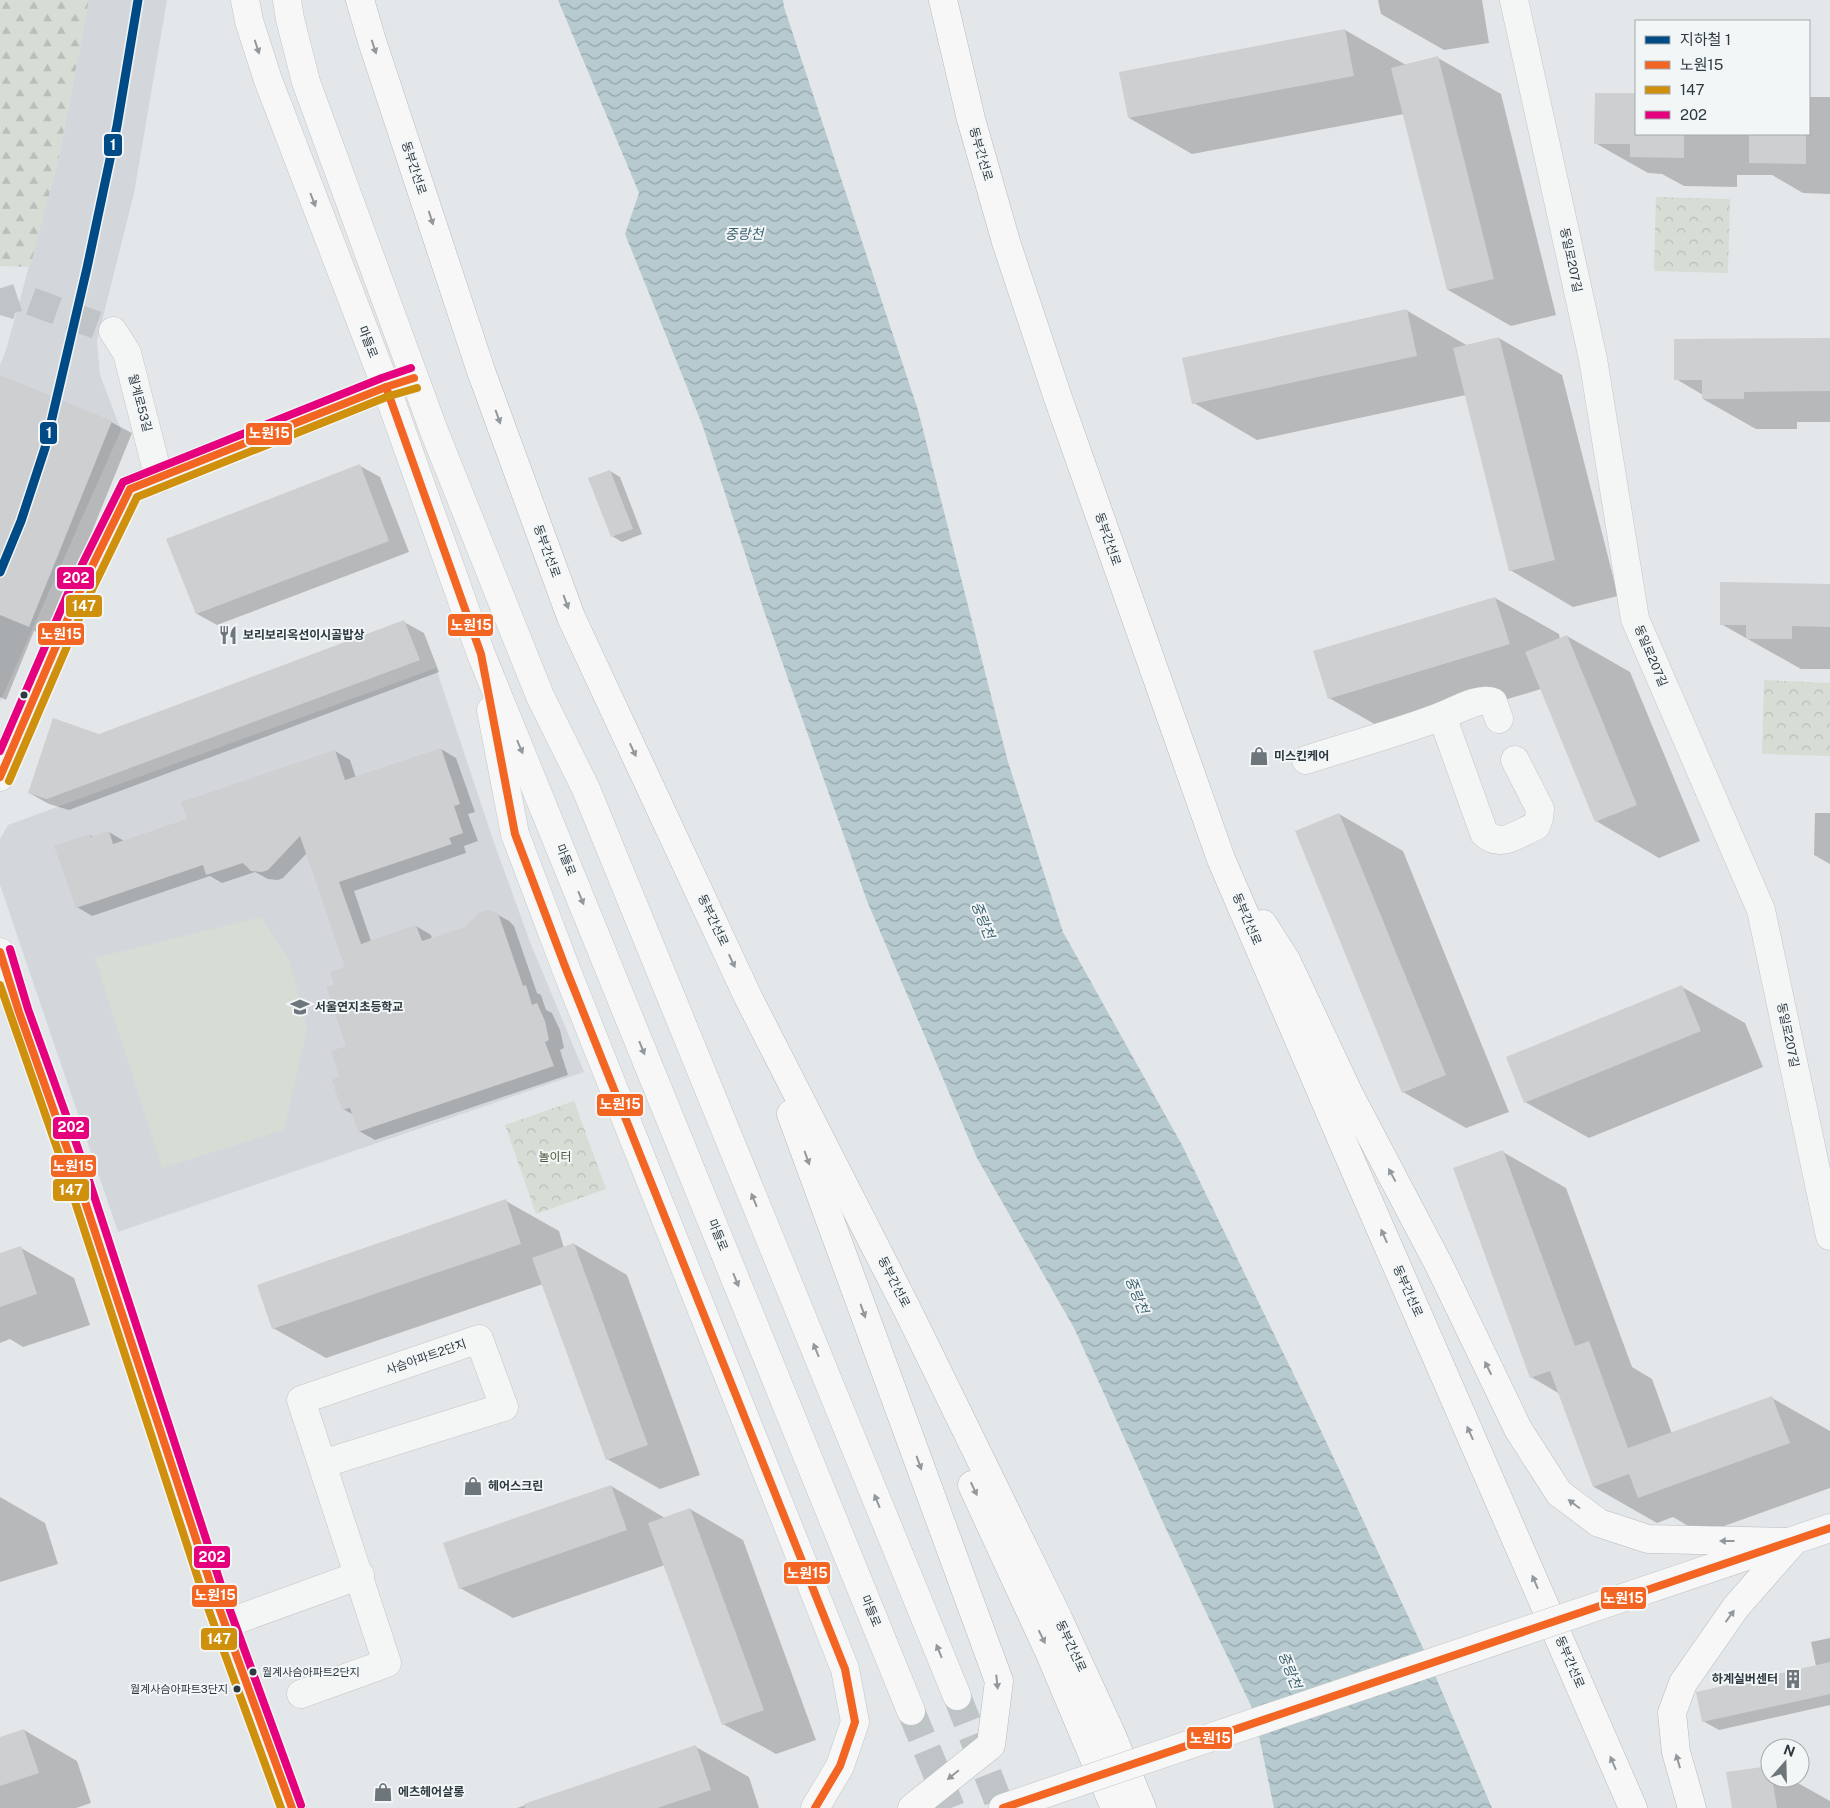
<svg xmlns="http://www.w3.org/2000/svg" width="1830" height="1808" font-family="'Public Sans','Noto Sans KR',sans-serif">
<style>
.built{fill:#d3d7db}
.grass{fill:#d7dcd5}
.forest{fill:url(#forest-firs)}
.park{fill:url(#park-crowns)}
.water{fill:url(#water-waves)}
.shadow{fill:#0003}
.building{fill:#cdcfd1}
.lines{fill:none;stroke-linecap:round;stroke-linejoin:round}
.tertiary-tunnel{stroke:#bfc4c7;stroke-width:28;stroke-dasharray:28 14;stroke-linecap:butt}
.secondary-tunnel{stroke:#bfc4c7;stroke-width:28;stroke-dasharray:28 14;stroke-linecap:butt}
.minor-casing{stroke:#c3c5c7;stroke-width:29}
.tertiary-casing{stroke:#c3c5c7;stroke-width:29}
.secondary-casing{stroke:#c3c5c7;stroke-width:29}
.trunk-casing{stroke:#b7babd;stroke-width:29}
.minor{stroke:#f4f5f5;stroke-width:28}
.tertiary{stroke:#f4f5f5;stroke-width:28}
.secondary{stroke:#f7f7f8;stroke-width:28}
.trunk{stroke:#f7f7f8;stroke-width:28}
.secondary-bridge-casing{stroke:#c3c5c7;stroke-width:29;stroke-linecap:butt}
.secondary-bridge{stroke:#f7f7f8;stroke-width:28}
.bus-1-casing{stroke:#f3f6f7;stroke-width:11}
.bus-2-casing{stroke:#f3f6f7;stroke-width:11}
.bus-3-casing{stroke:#f3f6f7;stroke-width:11}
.bus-1{stroke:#f26522;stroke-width:8}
.bus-2{stroke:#cf900d;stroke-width:8}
.bus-3{stroke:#e5007d;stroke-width:8}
.metro-1-casing{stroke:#f3f6f7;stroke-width:12}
.metro-1{stroke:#004a85;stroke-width:9}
.oneway{fill:#92989c}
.bus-dot{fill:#2d3940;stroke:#f3f6f7;stroke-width:2}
.labels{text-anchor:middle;stroke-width:4;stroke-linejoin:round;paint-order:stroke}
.bus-label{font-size:11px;fill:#2d3940;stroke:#f3f6f7;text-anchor:start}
.street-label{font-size:12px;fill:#2d3940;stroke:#f3f6f7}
.poi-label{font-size:12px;font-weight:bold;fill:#2d3940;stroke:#f3f6f7;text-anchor:start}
.park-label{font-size:12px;fill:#4a5a3c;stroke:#f3f6f7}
.water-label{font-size:14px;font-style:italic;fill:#3c616f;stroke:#f3f6f7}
.line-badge{stroke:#f3f6f7;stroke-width:2}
.badge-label{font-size:14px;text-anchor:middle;font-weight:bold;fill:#fff}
</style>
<defs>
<pattern id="forest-firs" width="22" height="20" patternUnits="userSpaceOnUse" patternTransform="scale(1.25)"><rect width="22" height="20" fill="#d7dcd5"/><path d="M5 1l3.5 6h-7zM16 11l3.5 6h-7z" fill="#b9beb8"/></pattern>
<pattern id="park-crowns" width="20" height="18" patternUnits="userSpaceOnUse" patternTransform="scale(1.25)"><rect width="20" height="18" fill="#d7dcd5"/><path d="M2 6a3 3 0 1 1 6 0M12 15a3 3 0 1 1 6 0" fill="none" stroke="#b9beb8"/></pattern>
<pattern id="water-waves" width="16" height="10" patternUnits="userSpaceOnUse" patternTransform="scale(1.25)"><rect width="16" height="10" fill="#b6cad0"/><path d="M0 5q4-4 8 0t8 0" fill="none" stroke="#94a5aa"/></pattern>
</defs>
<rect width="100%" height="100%" fill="#e4e7e9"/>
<g class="built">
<path d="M89,0H167L134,193L97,341L100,375L121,430L0,702V365L6,350L58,161Z"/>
<path d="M436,668L492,837L530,942L584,1072L118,1232L0,885V839L8,825Z"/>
</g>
<path class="grass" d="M261,917L290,962L307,1029L284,1130L162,1168L95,958Z"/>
<path class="forest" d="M0,0H89L58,161L30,267L0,266Z"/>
<g class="park">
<path d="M1656,197L1730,199L1728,273L1654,271Z"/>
<path d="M1764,680L1830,683V756L1762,754Z"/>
<path d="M574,1101L606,1189L536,1214L505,1125Z"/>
</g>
<path class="water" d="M558,0H783L784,7L918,410L1008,762L1063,932L1182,1145L1314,1416L1425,1652L1492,1808H1274L1254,1712L1166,1529L1074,1328L977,1158L867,901L764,611L702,424L625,234L639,193Z"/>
<g class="shadow">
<path d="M1378,0H1482L1489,43L1444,50L1381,14Z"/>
<path d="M1345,30L1406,65L1438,58L1501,94L1556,315L1511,326L1448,290L1404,114L1192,154L1129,118Z"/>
<path d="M1596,94H1636V134H1809V97H1830V194L1803,193L1772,175H1737V187L1684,186L1662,174L1648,173L1595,143Z"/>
<path d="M1406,310L1468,346L1499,338L1562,375L1618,596L1573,607L1510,570L1466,395L1257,440L1194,403Z"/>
<path d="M1830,340V422H1797V429H1756L1703,399V395L1676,379Z"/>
<path d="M0,377L111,422L132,433L49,637L34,631L6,700L0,697Z"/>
<path d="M360,466L380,477L409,552L217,625L197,614L168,539Z"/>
<path d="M610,471L620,477L642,534L622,542L612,536Z"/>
<path d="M1830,585V669H1801L1721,624Z"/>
<path d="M1495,598L1559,634L1560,639L1567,636L1630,672L1700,841L1659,858L1596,821L1541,689L1392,734L1329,698Z"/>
<path d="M404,622L424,633L439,672L69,810L49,804L29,793L99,735Z"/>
<path d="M441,749L456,758L475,812L468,814L478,841L464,846L466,853L354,891L371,941L416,926L431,935L432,939L465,928L493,912L509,921L514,926L537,993L541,995L546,1010L552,1013L560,1030L564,1048L560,1050L568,1075L375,1140L359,1131L354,1115L343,1109L341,1078L348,1047L336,985L346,968L307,853L283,878L278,880L268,879L255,872L222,883L210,876L92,916L77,907L90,835L93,837L109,832L124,841L188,820L335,751L350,760L356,778Z"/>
<path d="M1815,813H1830V864L1814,855Z"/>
<path d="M1339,814L1403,851L1509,1112L1466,1128L1403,1092Z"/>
<path d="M1682,987L1745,1023L1763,1067L1589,1138L1525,1102Z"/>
<path d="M1503,1152L1566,1188L1632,1367L1652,1379L1672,1434L1772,1398L1830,1431V1488L1702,1534L1673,1517L1657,1523L1594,1487L1560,1394L1531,1377Z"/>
<path d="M506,1201L559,1231L564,1248L574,1244L627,1275L700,1475L660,1489L607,1459L543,1284L326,1358L273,1328Z"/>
<path d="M21,1248L74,1278L90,1325L23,1347L10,1339L0,1343V1254Z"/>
<path d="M611,1486L665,1518L690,1509L743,1540L816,1740L776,1754L723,1724L665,1565L513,1618L460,1588Z"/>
<path d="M0,1497L45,1523L58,1564L0,1582Z"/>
<path d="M1830,1638V1705L1719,1730L1703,1721L1816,1666L1811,1642Z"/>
<path d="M24,1730L77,1761L91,1803L76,1808H0V1738Z"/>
<path d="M696,1747L749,1777L759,1808H517Z"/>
<path d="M1770,1767V1778H1789L1830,1801V1808H1733Z"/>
</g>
<g class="building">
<path d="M1345,29L1354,76L1128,118L1119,72Z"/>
<path d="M1438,56L1494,279L1447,290L1391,68Z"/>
<path d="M1595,93H1636V134H1684V158L1630,157V144H1594Z"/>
<path d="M1749,134H1806V164L1749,163Z"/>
<path d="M1407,309L1417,356L1192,404L1182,358Z"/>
<path d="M1499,337L1555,560L1509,571L1453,348Z"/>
<path d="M1830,338V391L1744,392V399H1702V380H1674V339Z"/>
<path d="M0,375L112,421L29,627L0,615Z"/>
<path d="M360,464L389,541L196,614L166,539Z"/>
<path d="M610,470L633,529L611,537L588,478Z"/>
<path d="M1720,582L1830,584V627L1792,626V639H1746V625H1720Z"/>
<path d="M1495,597L1510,644L1328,699L1313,651Z"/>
<path d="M404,620L420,660L47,799L28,793L53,718L99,734Z"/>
<path d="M1567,635L1637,805L1595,822L1525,652Z"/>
<path d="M441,748L460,804L454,806L463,833L449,838L452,844L339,882L361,944L416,925L422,941L465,927L479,913L486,910L493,911L499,916L523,986L526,985L532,1005L537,1003L545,1021L549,1040L545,1042L554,1066L358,1132L350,1108L342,1110L332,1080L339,1077L331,1051L346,1046L326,987L334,985L330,972L345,967L300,836L268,870L262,872L251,871L243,863L206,875L203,865L76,908L54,846L90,834L91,837L109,831L113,844L187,819L181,802L335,750L345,780Z"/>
<path d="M1339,813L1446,1075L1402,1093L1295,831Z"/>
<path d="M1682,985L1701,1031L1524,1103L1506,1057Z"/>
<path d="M1503,1150L1575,1346L1589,1341L1628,1448L1772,1396L1790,1443L1638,1498L1629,1474L1593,1487L1550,1371L1530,1378L1453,1168Z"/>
<path d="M506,1199L521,1244L272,1329L257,1285Z"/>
<path d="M574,1243L648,1445L606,1460L532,1258Z"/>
<path d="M21,1246L37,1294L0,1307V1253Z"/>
<path d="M611,1485L627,1530L459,1589L443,1543Z"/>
<path d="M690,1508L764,1710L722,1725L648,1523Z"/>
<path d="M1830,1662V1694L1702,1722L1696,1692Z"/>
<path d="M24,1729L39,1773L0,1786V1737Z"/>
<path d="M696,1745L711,1790L657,1808H525L524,1804Z"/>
<path d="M1770,1766V1778H1772L1777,1808H1732L1726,1772Z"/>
</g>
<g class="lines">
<path class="tertiary-tunnel" d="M0,315L4,302L19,297L113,331"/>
<g class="secondary-tunnel">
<path d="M957,1696L1001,1808"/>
<path d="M911,1711L951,1808"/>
</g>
<g class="minor-casing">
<g id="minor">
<path d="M1442,716L1484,833C1500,849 1517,834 1536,826L1539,818L1540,809L1515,760"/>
<path d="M1306,760C1351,745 1398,733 1442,716C1455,711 1481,696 1493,702L1499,719"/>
<path d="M225,1624L360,1575"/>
<path d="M301,1694L387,1663L301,1400L479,1339L504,1407L322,1464"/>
</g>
</g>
<g class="tertiary-casing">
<g id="tertiary">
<path d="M1514,0L1593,359L1635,619L1761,910L1830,1236"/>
<path d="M113,331L127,353L159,479"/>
<path d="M0,777C41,680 81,582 130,489L386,387L414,378"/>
<path d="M0,952L19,1012L74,1168L214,1594L292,1808"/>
</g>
</g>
<g class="secondary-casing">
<g id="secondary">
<path d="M245,0L249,21L268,80L386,387L481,654L911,1711"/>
<path d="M287,0L290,19L306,82L434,431L540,696L586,789L957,1696"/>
<path d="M491,710L515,834L566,969L845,1669L855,1722L840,1766L815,1808"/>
<path d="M1634,1594L1830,1528"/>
<path d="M1003,1808L1079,1782"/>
</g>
</g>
<g class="trunk-casing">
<g id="trunk">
<path d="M360,0L372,41L481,371L571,617L748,997L909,1313L1058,1618L1110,1731L1142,1808"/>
<path d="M943,0L971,119L1006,242L1058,398L1221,859L1354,1168L1633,1808"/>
<path d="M1263,924L1286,960L1349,1094L1439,1265L1518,1429L1559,1493L1599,1523L1648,1539L1793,1542"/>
<path d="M791,1114L999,1681L991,1745L912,1808"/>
<path d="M972,1485L1051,1656L1115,1808"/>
<path d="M1692,1808L1676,1752L1672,1713L1683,1683L1736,1607L1793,1542"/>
</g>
</g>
<use href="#minor" class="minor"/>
<use href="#tertiary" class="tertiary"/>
<use href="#secondary" class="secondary"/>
<use href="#trunk" class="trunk"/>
<g class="secondary-bridge-casing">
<path id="secondary-bridge" d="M1079,1782L1634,1594"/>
</g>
<use href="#secondary-bridge" class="secondary-bridge"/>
<g class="bus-1-casing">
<g id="bus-1">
<path d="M386,387L481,654L515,834L566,969L845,1669L855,1722L840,1766L815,1808"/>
<path d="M0,777L78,595L130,489L386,387L414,378"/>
<path d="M0,952L19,1012L74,1168L214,1594L292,1808"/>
<path d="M1003,1808L1830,1528"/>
</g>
</g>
<g class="bus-2-casing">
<g id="bus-2">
<path d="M9,781L87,600L137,497L389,396L417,388"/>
<path d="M0,985L65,1171L204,1597L281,1808"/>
</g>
</g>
<g class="bus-3-casing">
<g id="bus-3">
<path d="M0,751L69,591L123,482L382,378L411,368"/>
<path d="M10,949L28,1009L84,1165L223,1591L301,1805"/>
</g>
</g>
<use href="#bus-1" class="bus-1"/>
<use href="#bus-2" class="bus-2"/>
<use href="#bus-3" class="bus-3"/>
<g class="metro-1-casing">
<path id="metro-1" d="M0,572L21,521L45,448L87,268L117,126L138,0"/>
</g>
<use href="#metro-1" class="metro-1"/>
</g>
<defs><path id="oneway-solid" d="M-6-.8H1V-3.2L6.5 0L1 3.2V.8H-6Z" transform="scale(1.25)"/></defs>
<g class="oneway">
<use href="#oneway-solid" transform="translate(257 47) rotate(72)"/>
<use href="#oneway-solid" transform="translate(374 47) rotate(72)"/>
<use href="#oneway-solid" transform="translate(313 200) rotate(69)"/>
<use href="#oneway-solid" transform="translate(431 218) rotate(72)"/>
<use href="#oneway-solid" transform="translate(498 417) rotate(70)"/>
<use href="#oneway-solid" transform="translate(566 602) rotate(70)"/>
<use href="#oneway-solid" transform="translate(520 747) rotate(67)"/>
<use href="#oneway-solid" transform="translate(633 750) rotate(65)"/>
<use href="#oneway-solid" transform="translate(581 898) rotate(68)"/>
<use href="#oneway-solid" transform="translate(732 961) rotate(65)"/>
<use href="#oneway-solid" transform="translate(642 1048) rotate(68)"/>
<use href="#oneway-solid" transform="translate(807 1158) rotate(70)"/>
<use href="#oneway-solid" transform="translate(1392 1175) rotate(-118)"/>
<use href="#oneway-solid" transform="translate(754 1200) rotate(-112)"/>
<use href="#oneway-solid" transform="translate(1384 1236) rotate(-114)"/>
<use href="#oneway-solid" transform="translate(736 1280) rotate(68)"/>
<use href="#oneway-solid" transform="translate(863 1311) rotate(70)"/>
<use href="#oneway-solid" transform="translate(816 1350) rotate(-112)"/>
<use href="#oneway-solid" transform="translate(1488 1368) rotate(-116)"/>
<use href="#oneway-solid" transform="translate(1470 1433) rotate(-114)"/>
<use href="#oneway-solid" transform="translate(919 1463) rotate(70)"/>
<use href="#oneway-solid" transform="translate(974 1489) rotate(65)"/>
<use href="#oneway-solid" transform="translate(877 1501) rotate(-112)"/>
<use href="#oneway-solid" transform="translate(1574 1504) rotate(-143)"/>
<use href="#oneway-solid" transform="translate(1727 1541) rotate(-180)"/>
<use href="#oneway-solid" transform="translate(1535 1582) rotate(-113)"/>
<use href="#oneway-solid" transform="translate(1730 1616) rotate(-54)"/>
<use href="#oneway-solid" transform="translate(1042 1637) rotate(64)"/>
<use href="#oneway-solid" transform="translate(939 1651) rotate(-112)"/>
<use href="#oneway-solid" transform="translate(997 1682) rotate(84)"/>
<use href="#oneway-solid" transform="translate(1678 1761) rotate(-106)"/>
<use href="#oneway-solid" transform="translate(1613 1763) rotate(-113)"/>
<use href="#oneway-solid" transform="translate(953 1775) rotate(141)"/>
</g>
<defs>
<g id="restaurant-bare" transform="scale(1.5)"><path d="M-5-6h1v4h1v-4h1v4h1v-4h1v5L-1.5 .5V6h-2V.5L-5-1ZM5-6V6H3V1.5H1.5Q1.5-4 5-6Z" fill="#6d767b" stroke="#f3f6f7" stroke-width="2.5" paint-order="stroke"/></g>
<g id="shop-bare" transform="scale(1.5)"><path d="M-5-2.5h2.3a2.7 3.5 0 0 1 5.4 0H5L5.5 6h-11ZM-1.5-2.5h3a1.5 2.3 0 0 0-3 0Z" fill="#6d767b" stroke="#f3f6f7" stroke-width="2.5" paint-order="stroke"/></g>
<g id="school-bare" transform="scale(1.5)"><path d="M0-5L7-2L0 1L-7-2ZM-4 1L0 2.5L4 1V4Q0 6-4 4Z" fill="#6d767b" stroke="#f3f6f7" stroke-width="2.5" paint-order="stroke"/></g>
<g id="building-bare" transform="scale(1.5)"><path d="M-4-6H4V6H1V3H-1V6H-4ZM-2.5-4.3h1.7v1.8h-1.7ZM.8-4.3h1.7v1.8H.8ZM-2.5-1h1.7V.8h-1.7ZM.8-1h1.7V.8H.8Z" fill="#6d767b" stroke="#f3f6f7" stroke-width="2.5" paint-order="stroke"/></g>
</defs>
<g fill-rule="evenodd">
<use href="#restaurant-bare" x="228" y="635"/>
<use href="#shop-bare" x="1259" y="756"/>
<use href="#school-bare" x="300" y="1007"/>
<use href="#shop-bare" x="473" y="1486"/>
<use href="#building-bare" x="1793" y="1679"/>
<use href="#shop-bare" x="383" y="1792"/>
</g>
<g class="bus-dot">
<circle cx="24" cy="695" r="4.5"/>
<circle cx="253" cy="1672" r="4.5"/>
<circle cx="237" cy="1689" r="4.5"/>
</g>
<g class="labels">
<g class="bus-label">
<text x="262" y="1676">월계사슴아파트2단지</text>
<text x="228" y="1693" text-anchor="end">월계사슴아파트3단지</text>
</g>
<g class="street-label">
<text transform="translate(981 154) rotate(74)" y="4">동부간선로</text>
<text transform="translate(414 168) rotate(72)" y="4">동부간선로</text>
<text transform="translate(1571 260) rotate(78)" y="4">동일로207길</text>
<text transform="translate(368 342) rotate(69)" y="4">마들로</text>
<text transform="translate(140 403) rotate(75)" y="4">월계로53길</text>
<text transform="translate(1108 539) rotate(71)" y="4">동부간선로</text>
<text transform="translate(547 551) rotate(70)" y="4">동부간선로</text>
<text transform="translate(1651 656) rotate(67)" y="4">동일로207길</text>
<text transform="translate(566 860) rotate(68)" y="4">마들로</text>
<text transform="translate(1247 919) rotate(67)" y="4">동부간선로</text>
<text transform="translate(713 920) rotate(65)" y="4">동부간선로</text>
<text transform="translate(1788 1035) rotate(78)" y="4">동일로207길</text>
<text transform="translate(718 1235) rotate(68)" y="4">마들로</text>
<text transform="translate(894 1282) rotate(63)" y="4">동부간선로</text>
<text transform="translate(1408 1291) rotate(66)" y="4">동부간선로</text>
<text transform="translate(426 1357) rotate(-19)" y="4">사슴아파트2단지</text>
<text transform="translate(871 1611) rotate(68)" y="4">마들로</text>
<text transform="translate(1071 1646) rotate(65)" y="4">동부간선로</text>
<text transform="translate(1570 1662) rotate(67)" y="4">동부간선로</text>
</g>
<g class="poi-label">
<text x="243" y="639">보리보리옥선이시골밥상</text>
<text x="1274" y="760">미스킨케어</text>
<text x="315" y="1011">서울연지초등학교</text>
<text x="488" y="1490">헤어스크린</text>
<text x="1778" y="1683" text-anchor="end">하계실버센터</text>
<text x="398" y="1796">에츠헤어살롱</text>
</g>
<g class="park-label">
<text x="555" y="1161">놀이터</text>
</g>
<g class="water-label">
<text x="744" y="239">중랑천</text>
<text transform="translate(983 920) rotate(68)" y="5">중랑천</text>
<text transform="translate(1137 1295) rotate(68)" y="5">중랑천</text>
<text transform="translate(1290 1670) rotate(68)" y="5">중랑천</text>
</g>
</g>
<g class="line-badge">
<rect x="103" y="133" width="20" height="24" rx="5" fill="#004a85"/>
<rect x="39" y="421" width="19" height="24" rx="5" fill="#004a85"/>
<rect x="245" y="422" width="48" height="24" rx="5" fill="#f26522"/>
<rect x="56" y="566" width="39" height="24" rx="5" fill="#e5007d"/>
<rect x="65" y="594" width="38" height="24" rx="5" fill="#cf900d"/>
<rect x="447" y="613" width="47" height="24" rx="5" fill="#f26522"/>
<rect x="37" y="622" width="48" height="24" rx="5" fill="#f26522"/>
<rect x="596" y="1093" width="48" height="24" rx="5" fill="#f26522"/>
<rect x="52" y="1116" width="38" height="24" rx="5" fill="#e5007d"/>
<rect x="50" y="1154" width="47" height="24" rx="5" fill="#f26522"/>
<rect x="52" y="1178" width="38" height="24" rx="5" fill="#cf900d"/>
<rect x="193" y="1545" width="38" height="24" rx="5" fill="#e5007d"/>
<rect x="783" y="1561" width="48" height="24" rx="5" fill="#f26522"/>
<rect x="191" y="1584" width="47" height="24" rx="5" fill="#f26522"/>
<rect x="1600" y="1586" width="47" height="24" rx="5" fill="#f26522"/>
<rect x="200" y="1627" width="38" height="24" rx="5" fill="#cf900d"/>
<rect x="1186" y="1726" width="47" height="24" rx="5" fill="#f26522"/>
</g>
<g class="badge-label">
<text x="113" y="150">1</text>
<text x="49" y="438">1</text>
<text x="269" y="438">노원15</text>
<text x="76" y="583">202</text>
<text x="84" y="611">147</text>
<text x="471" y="630">노원15</text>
<text x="61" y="639">노원15</text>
<text x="620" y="1109">노원15</text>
<text x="71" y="1132">202</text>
<text x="73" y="1171">노원15</text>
<text x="71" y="1195">147</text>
<text x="212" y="1562">202</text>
<text x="807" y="1578">노원15</text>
<text x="215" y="1600">노원15</text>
<text x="1623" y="1603">노원15</text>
<text x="219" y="1644">147</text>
<text x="1210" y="1743">노원15</text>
</g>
<rect x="1635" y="20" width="175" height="115" fill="#f3f6f7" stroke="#a4aaae"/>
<rect x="1645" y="36" width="25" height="8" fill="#004a85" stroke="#a4aaae"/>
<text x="1680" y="45" font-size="15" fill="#2d3940">지하철 1</text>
<rect x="1645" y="61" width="25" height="8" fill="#f26522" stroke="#a4aaae"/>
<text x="1680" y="70" font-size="15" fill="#2d3940">노원15</text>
<rect x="1645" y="86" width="25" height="8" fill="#cf900d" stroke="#a4aaae"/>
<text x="1680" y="95" font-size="15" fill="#2d3940">147</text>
<rect x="1645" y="111" width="25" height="8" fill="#e5007d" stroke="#a4aaae"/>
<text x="1680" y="120" font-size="15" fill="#2d3940">202</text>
<g transform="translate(1785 1763) rotate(20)"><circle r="24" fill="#f3f6f7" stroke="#a4aaae"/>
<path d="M0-4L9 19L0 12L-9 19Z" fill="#6d767b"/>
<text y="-8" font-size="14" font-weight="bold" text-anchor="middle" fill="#2d3940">N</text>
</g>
</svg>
